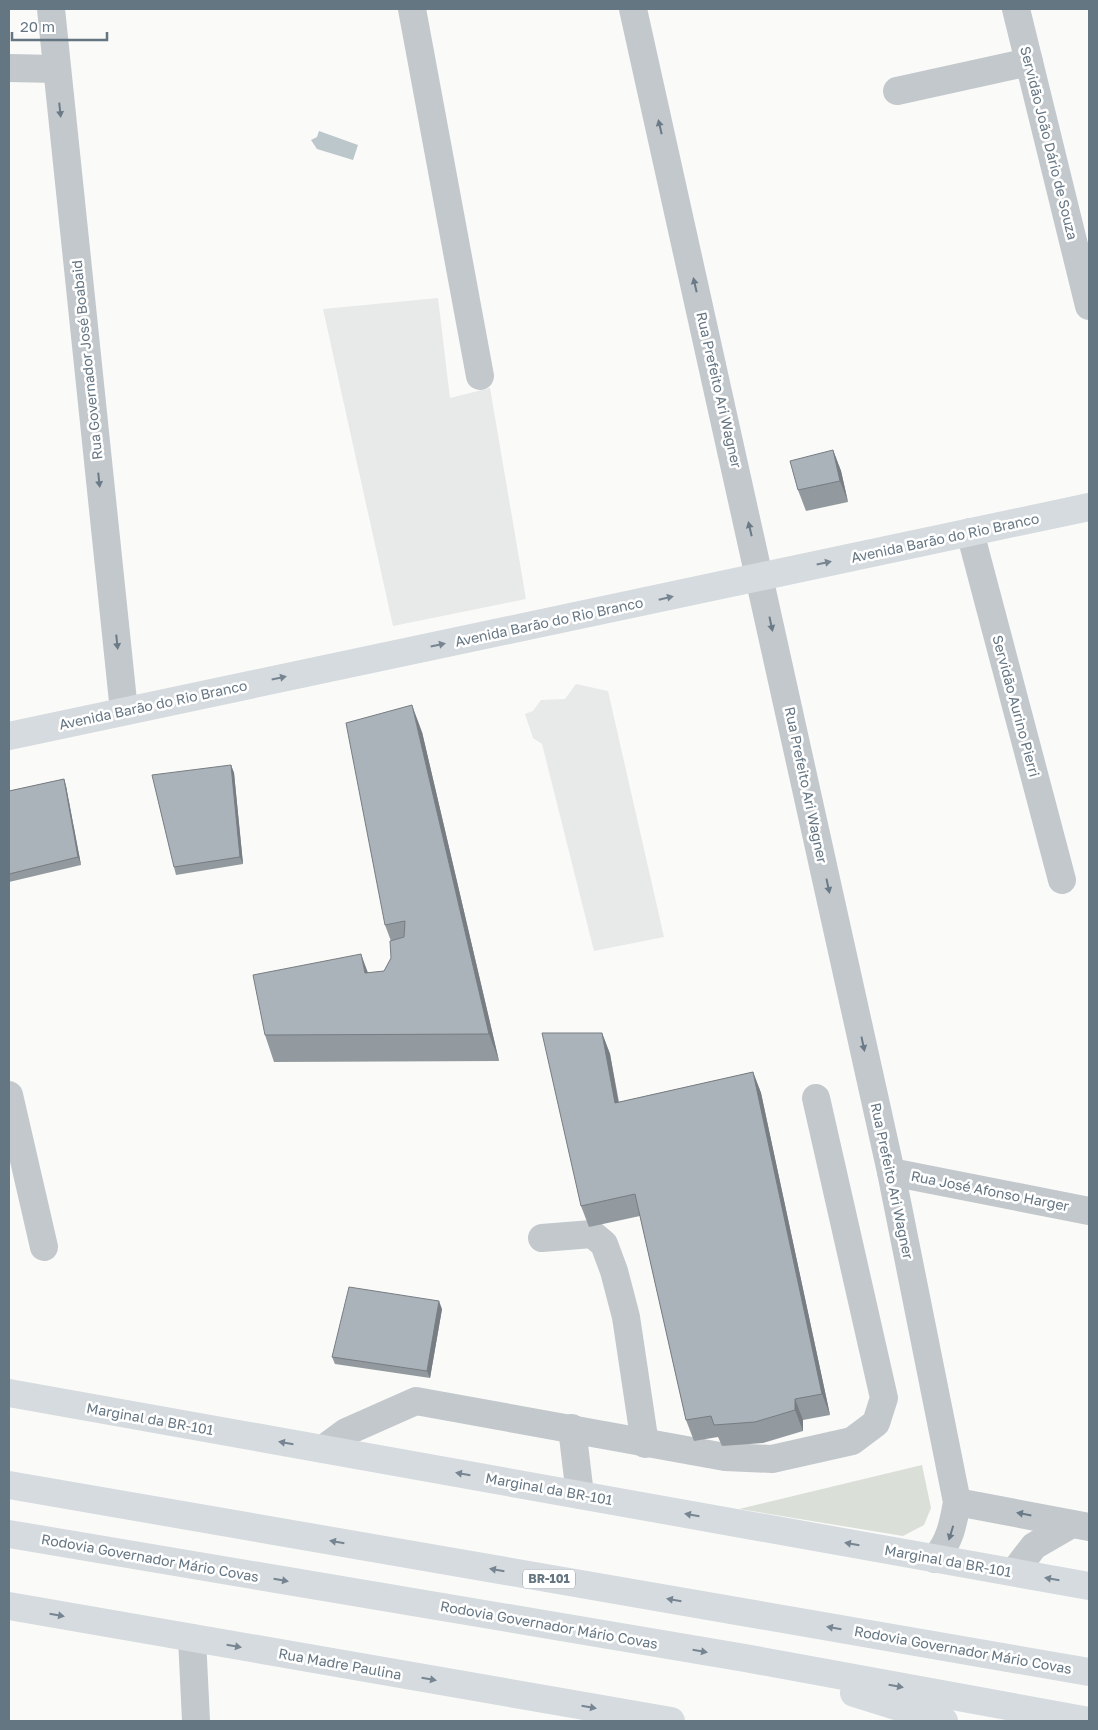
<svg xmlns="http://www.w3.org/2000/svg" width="1098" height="1730" font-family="'Golos Text',sans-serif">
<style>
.built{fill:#e8e9e9}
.green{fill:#dadfd7}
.water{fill:#bbc7cb}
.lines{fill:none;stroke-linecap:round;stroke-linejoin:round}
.minor{stroke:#c3c8cc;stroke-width:28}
.major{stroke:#d6dbdf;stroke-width:28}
.highway{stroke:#d6dbdf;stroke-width:28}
.wall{fill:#929a9f}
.shaded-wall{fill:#777d82}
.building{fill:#aab3b9;stroke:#777d82}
.oneway{fill:#6a7a87}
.oneway2{fill:#768591}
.labels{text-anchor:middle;stroke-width:5;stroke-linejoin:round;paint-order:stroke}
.shield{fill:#fff;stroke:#939fa8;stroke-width:1}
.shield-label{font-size:12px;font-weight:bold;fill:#657683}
.street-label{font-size:14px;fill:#657683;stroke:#fff}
</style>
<rect width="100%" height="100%" fill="#fafaf8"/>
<g class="built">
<path d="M438,298L450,398L490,388L526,599L393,626L323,309Z"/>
<path d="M576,684L608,691L664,937L594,951L542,744L533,738L525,714L533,711L541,700L565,699Z"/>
</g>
<path class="green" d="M922,1465L931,1508L924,1525L903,1536L739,1509Z"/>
<path class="water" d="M319,131L358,145L353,160L317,149L311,140L317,137Z"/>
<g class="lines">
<g class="minor">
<path d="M51,9L124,711"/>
<path d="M412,9L480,376"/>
<path d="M633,9L891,1172L957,1502C953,1525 950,1541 935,1559"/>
<path d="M1016,9L1089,306"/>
<path d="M9,68L56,69"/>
<path d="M897,91L1029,62"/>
<path d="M970,532L1062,880"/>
<path d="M9,1095L44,1247"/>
<path d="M891,1172L1089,1211"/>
<path d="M542,1238L592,1234L604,1244L614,1271L626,1317L645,1444"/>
<path d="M572,1428L580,1495"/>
<path d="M323,1449L346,1432L416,1401L725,1457L772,1459L852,1441L876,1423L884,1398L816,1098"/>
<path d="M957,1502L1089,1527"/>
<path d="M1014,1572L1034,1546L1072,1524"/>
<path d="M192,1638L196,1721"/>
</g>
<g class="major">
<path d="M9,736L1089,507"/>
<path d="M9,1393L1089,1586"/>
<path d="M9,1606L671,1721"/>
</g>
<g class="highway">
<path d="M9,1485L1089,1672"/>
<path d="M9,1534L745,1658L1089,1721"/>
<path d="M854,1693L944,1721"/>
</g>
</g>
<g class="wall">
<path d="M833,450L841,471L848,502L806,511L798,490Z"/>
<path d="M422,732L499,1061L274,1062L265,1035L367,973L384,971L391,958V941L385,925Z"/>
<path d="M231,765L234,773L243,864L176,875L174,867Z"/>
<path d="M64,779L66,786L81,865L9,882V791Z"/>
<path d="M602,1033L610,1054L619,1102L753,1072L761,1093L830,1415L803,1420V1431L763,1443L722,1446L718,1437L694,1441L686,1420L640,1216L589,1227L581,1206Z"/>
<path d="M442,1309L430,1378L335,1364L332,1357Z"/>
</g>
<g class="shaded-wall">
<path d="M833,450L841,471L848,502L840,481Z"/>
<path d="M412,705L422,732L499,1061L489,1034Z"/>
<path d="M231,765L234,773L243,864L240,857Z"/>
<path d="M64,779L66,786L81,865L78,857Z"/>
<path d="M361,954L371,981L365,973Z"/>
<path d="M602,1033L610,1054L622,1124L615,1103Z"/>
<path d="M753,1072L761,1093L830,1415L822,1394Z"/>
<path d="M439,1301L442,1309L430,1378L427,1371Z"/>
<path d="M795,1399L803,1420V1431L795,1410Z"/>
</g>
<g class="building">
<path d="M833,450L840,481L798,490L790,461Z"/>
<path d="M412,705L489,1034L265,1035L253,975L361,954L365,973L384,971L391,958L390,941L404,937L405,921L385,925L346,723Z"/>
<path d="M231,765L240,857L174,867L152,775Z"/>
<path d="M64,779L78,857L9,874V791Z"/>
<path d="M542,1033H602L615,1103L753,1072L822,1394L795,1399V1410L755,1422L714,1425L711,1416L686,1420L635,1194L581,1206Z"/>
<path d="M349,1287L439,1301L427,1371L332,1357Z"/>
</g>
<defs><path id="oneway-solid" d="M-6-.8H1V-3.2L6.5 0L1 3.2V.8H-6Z" transform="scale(1.25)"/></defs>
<g class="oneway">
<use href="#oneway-solid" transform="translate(60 110) rotate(84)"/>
<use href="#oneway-solid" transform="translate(660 127) rotate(-103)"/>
<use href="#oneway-solid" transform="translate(695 285) rotate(-103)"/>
<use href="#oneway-solid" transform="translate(99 480) rotate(84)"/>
<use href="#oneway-solid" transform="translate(750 529) rotate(-103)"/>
<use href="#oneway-solid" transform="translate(771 624) rotate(78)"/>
<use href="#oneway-solid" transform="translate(117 642) rotate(84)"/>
<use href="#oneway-solid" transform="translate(828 886) rotate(78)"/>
<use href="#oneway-solid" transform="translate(863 1044) rotate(78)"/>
<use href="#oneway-solid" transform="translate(1024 1514) rotate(-169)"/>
<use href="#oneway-solid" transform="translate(951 1533) rotate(107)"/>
</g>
<g class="oneway2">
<use href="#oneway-solid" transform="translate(824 563) rotate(-12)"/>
<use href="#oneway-solid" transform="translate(666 598) rotate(-13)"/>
<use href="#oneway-solid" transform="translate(438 645) rotate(-12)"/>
<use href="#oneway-solid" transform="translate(279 678) rotate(-12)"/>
<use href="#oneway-solid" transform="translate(286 1443) rotate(-170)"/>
<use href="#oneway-solid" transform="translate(463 1474) rotate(-170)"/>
<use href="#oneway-solid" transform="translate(692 1515) rotate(-170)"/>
<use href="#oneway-solid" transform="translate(337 1542) rotate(-170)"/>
<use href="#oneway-solid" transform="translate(852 1544) rotate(-170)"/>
<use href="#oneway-solid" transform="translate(497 1570) rotate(-170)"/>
<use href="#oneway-solid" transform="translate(1052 1579) rotate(-170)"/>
<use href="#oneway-solid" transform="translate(281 1580) rotate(10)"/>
<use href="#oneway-solid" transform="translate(674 1600) rotate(-170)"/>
<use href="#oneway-solid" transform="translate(57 1615) rotate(10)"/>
<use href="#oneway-solid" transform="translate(834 1628) rotate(-170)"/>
<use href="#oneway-solid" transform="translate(234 1646) rotate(10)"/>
<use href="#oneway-solid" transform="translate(700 1651) rotate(10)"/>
<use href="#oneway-solid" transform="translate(429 1679) rotate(10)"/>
<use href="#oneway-solid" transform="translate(896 1686) rotate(10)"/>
<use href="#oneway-solid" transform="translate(589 1707) rotate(10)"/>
</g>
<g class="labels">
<rect class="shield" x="523" y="1569.5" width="52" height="19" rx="4"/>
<g class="shield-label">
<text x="549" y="1583">BR-101</text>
</g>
<g class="street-label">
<text transform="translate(1049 143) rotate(76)" y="5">Servidão João Dário de Souza</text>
<text transform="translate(87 360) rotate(-96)" y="5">Rua Governador José Boabaid</text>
<text transform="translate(719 390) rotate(77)" y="5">Rua Prefeito Ari Wagner</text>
<text transform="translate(945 538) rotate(-12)" y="5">Avenida Barão do Rio Branco</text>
<text transform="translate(549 622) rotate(-12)" y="5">Avenida Barão do Rio Branco</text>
<text transform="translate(153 705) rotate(-12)" y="5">Avenida Barão do Rio Branco</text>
<text transform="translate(1016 706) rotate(75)" y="5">Servidão Aurino Pierri</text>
<text transform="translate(806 785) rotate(78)" y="5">Rua Prefeito Ari Wagner</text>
<text transform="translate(892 1181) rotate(78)" y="5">Rua Prefeito Ari Wagner</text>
<text transform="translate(990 1191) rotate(11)" y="5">Rua José Afonso Harger</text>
<text transform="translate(150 1419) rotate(10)" y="5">Marginal da BR-101</text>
<text transform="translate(549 1489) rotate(10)" y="5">Marginal da BR-101</text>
<text transform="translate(150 1558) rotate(10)" y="5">Rodovia Governador Mário Covas</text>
<text transform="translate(948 1561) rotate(10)" y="5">Marginal da BR-101</text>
<text transform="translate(549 1625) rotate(10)" y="5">Rodovia Governador Mário Covas</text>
<text transform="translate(963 1650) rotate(10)" y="5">Rodovia Governador Mário Covas</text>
<text transform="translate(340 1664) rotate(10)" y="5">Rua Madre Paulina</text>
</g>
</g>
<rect width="1098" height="1730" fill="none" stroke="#657683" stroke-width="20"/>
<path d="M12 32v8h95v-8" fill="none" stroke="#657683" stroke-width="2.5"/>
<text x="20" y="32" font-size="15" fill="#657683" stroke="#ffffff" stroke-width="4" paint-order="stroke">20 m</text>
</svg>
